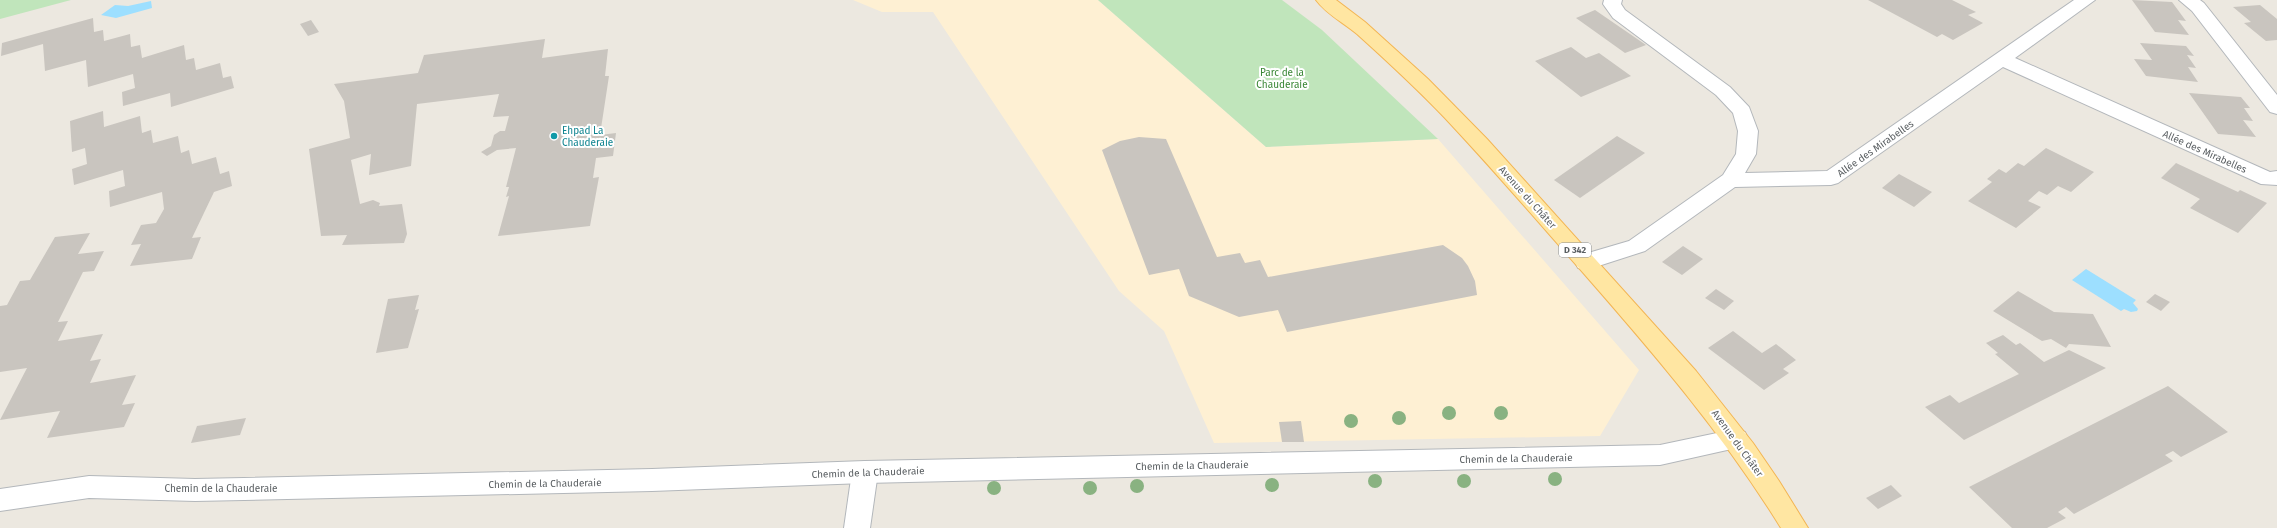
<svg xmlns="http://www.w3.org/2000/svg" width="2277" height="528" font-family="'Fira Sans',sans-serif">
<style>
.commercial{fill:#fef0d3}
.green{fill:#c0e5bb}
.water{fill:#9ddfff}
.building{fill:#c9c5bf}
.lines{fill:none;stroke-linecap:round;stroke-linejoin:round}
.lane-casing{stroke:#b3b7bb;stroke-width:2}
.street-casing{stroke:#b3b7bb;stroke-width:2}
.primary-casing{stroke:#f3b553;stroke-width:2}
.lane{fill:#fff;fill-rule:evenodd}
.street{fill:#fff;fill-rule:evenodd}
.primary{fill:#ffe6a2;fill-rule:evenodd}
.tree{fill:#89b281}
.culture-dot{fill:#0f9aa8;stroke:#fff;stroke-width:1.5}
.labels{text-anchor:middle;stroke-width:4;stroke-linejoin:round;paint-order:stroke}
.shield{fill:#fff;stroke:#8b8e90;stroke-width:1}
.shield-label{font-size:9px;font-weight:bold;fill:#595e61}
.park-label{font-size:10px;fill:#388634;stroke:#fff}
.culture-label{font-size:10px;fill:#0d838f;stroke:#fff;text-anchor:start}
.street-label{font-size:10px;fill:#595e61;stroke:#fff}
</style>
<rect width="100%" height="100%" fill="#ece8e0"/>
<path class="commercial" d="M853,0H1098L1266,147L1438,139L1639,370L1600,436L1214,443L1164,331L1119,291L933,12H882Z"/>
<g class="green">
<path d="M0,0H71L0,19Z"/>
<path d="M1098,0H1282L1322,30L1438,139L1266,147Z"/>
</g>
<g class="water">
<path d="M151,1L152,8L116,18L101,15L115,5L128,6Z"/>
<path d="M2086,269L2136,300L2133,303L2138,309L2137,311L2131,312L2124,309L2121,311L2072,280Z"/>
</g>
<g class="building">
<path d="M1868,0H1952L1976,12L1968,15L1983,23L1953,40L1942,34L1937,37Z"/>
<path d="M2132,0L2172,2L2186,21L2178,20L2189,35L2155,32Z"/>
<path d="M2260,5L2277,19V40L2266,41L2244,23L2251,22L2233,7Z"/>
<path d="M1595,10L1646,45L1625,53L1576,18Z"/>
<path d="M93,18L94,32L103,30L104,41L130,34L131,47L140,45L142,58L184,45L186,60L194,58L196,70L220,63L223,78L231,76L234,88L171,107L170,93L123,106L122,92L135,88L133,74L88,87L86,60L45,71L43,44L1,56L2,43Z"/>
<path d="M311,20L319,32L308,36L300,24Z"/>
<path d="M545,39L542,58L608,49L605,76H609L600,135L616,133L613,156L596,158L593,178L599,177L590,226L498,236L509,196L506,197L509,187H506L516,148L497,150L487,156L481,152L491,146L494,135L500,131H505L509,116L493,117L499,94L417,104L411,166L369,175L371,154L351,160L360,204L373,200L380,203L379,206L402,204L407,234L404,243L342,245L347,235L321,236L309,149L350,138L344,101L334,84L418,73L424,55Z"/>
<path d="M2140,43L2186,46L2194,56L2187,55L2196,68L2188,67L2198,82L2146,76L2134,59L2152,60Z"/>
<path d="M1571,47L1586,58L1599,53L1631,76L1581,97L1535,61Z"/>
<path d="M2189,93L2241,97L2250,108H2244L2253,121L2243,120L2256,137L2218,134Z"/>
<path d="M103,111L104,127L140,116L142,133L151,130L153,143L178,136L181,153L189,150L192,164L216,157L220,174L229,171L232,186L214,192L192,238L201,237L192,259L130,266L141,244L131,245L141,225L156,223L164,209L162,192L110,207L109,191L125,186L123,170L74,185L72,169L87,164L85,148L72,152L70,121Z"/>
<path d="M1617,136L1645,153L1580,198L1554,180Z"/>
<path d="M1139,137L1166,139L1217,257L1240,253L1245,263L1260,260L1268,277L1443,245L1462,258L1468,266L1475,281L1477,295L1287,332L1278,310L1239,317L1189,296L1179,269L1149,275L1102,150L1120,141Z"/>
<path d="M2046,148L2094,172L2071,192L2058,186L2047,195L2039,191L2028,201L2041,207L2016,228L1968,201L1992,182L1987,179L1999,169L2006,173L2018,163L2024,166Z"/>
<path d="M2176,163L2238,192L2240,190L2267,203L2238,233L2190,208L2200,199L2161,178Z"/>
<path d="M1899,174L1932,192L1914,207L1882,188Z"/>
<path d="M90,233L78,254L104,251L94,271L83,272L58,322L68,321L58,341L103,334L90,361L101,359L90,383L136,375L122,405L135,403L124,427L47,438L60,411L0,420L27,368L0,372V306L7,305L20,281L30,280L55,237Z"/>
<path d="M1683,246L1703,259L1682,275L1662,262Z"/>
<path d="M1716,289L1734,301L1724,310L1705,298Z"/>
<path d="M2018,291L2054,312L2093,314L2111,347L2069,344L2066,348L2051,339L2042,341L1993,311Z"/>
<path d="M2155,294L2170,302L2161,311L2146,302Z"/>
<path d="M419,295L415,310L419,309L408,348L376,353L388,299Z"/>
<path d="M1733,331L1762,353L1776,344L1796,360L1783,369L1789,373L1764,390L1708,348Z"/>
<path d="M2003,335L2016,345L2020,343L2044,362L2069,350L2106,368L1964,440L1925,407L1950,395L1959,403L2019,374L1995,354L1998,353L1986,343Z"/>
<path d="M2168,386L2228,432L2181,457L2173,451L2165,455L2173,461L2074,514L2066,507L2058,512L2066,518L2047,528H2012L1969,487Z"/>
<path d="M246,418L240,435L191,443L197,426Z"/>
<path d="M1301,421L1304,442H1282L1279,422Z"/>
<path d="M1891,485L1902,496L1878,509L1866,498Z"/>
</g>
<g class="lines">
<g class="lane-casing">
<g id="lane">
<path d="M1604,0H1622L1621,4L1625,10L1730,87L1749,107L1758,131L1756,154L1745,173L1827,171L2074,0H2095L2015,58L2270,172L2277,171V185L2261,184L2003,67L1838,183L1831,185L1735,187L1645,251L1586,270L1578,268L1575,262L1578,256L1629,241L1723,175L1736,154L1738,131L1733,113L1716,95L1613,18L1603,4Z"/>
<path d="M2179,0H2200L2204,3L2277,95V114L2270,112L2192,11Z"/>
<path d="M865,461L874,464L878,472L870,528H844L852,472L856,464Z"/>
</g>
</g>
<g class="street-casing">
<path id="street" d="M1736,429L1745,432L1748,439L1745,446L1660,465L865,483L652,491L195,501L89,498L0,511V489L89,476L195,479L652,469L865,461L1660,445Z"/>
</g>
<g class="primary-casing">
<path id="primary" d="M1316,0H1336L1365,22L1428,79L1487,139L1696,371L1753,443L1779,481L1808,528H1781C1725,437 1656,356 1586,276C1539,223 1493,169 1444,117C1416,88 1387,61 1357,34C1344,23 1326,14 1316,0Z"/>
</g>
<use href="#lane" class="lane"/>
<use href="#street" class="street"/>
<use href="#primary" class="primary"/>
</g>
<g class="tree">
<circle cx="1449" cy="413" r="7"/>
<circle cx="1501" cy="413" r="7"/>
<circle cx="1399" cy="418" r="7"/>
<circle cx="1351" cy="421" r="7"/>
<circle cx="1555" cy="479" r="7"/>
<circle cx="1375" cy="481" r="7"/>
<circle cx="1464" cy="481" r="7"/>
<circle cx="1272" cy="485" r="7"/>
<circle cx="1137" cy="486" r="7"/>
<circle cx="994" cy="488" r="7"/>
<circle cx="1090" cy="488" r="7"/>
</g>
<circle class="culture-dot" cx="554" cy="136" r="4"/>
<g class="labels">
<rect class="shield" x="1559" y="243" width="32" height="14" rx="3"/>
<g class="shield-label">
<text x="1575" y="253">D 342</text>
</g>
<g class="park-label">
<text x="1282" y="76">Parc de la<tspan x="1282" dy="12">Chauderaie</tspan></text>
</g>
<g class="culture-label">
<text x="562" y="134">Ehpad La<tspan x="562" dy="12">Chauderaie</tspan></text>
</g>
<g class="street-label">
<text transform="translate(1875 148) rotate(-35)" y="4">Allée des Mirabelles</text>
<text transform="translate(2205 151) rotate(24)" y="4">Allée des Mirabelles</text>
<text transform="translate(1528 197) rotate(48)" y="4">Avenue du Châter</text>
<text transform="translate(1738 443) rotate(54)" y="4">Avenue du Châter</text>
<text transform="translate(1516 458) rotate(-1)" y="4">Chemin de la Chauderaie</text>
<text transform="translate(1192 465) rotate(-1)" y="4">Chemin de la Chauderaie</text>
<text transform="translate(868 472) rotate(-2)" y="4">Chemin de la Chauderaie</text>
<text transform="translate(545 483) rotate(-1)" y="4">Chemin de la Chauderaie</text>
<text x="221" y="492">Chemin de la Chauderaie</text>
</g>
</g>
</svg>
